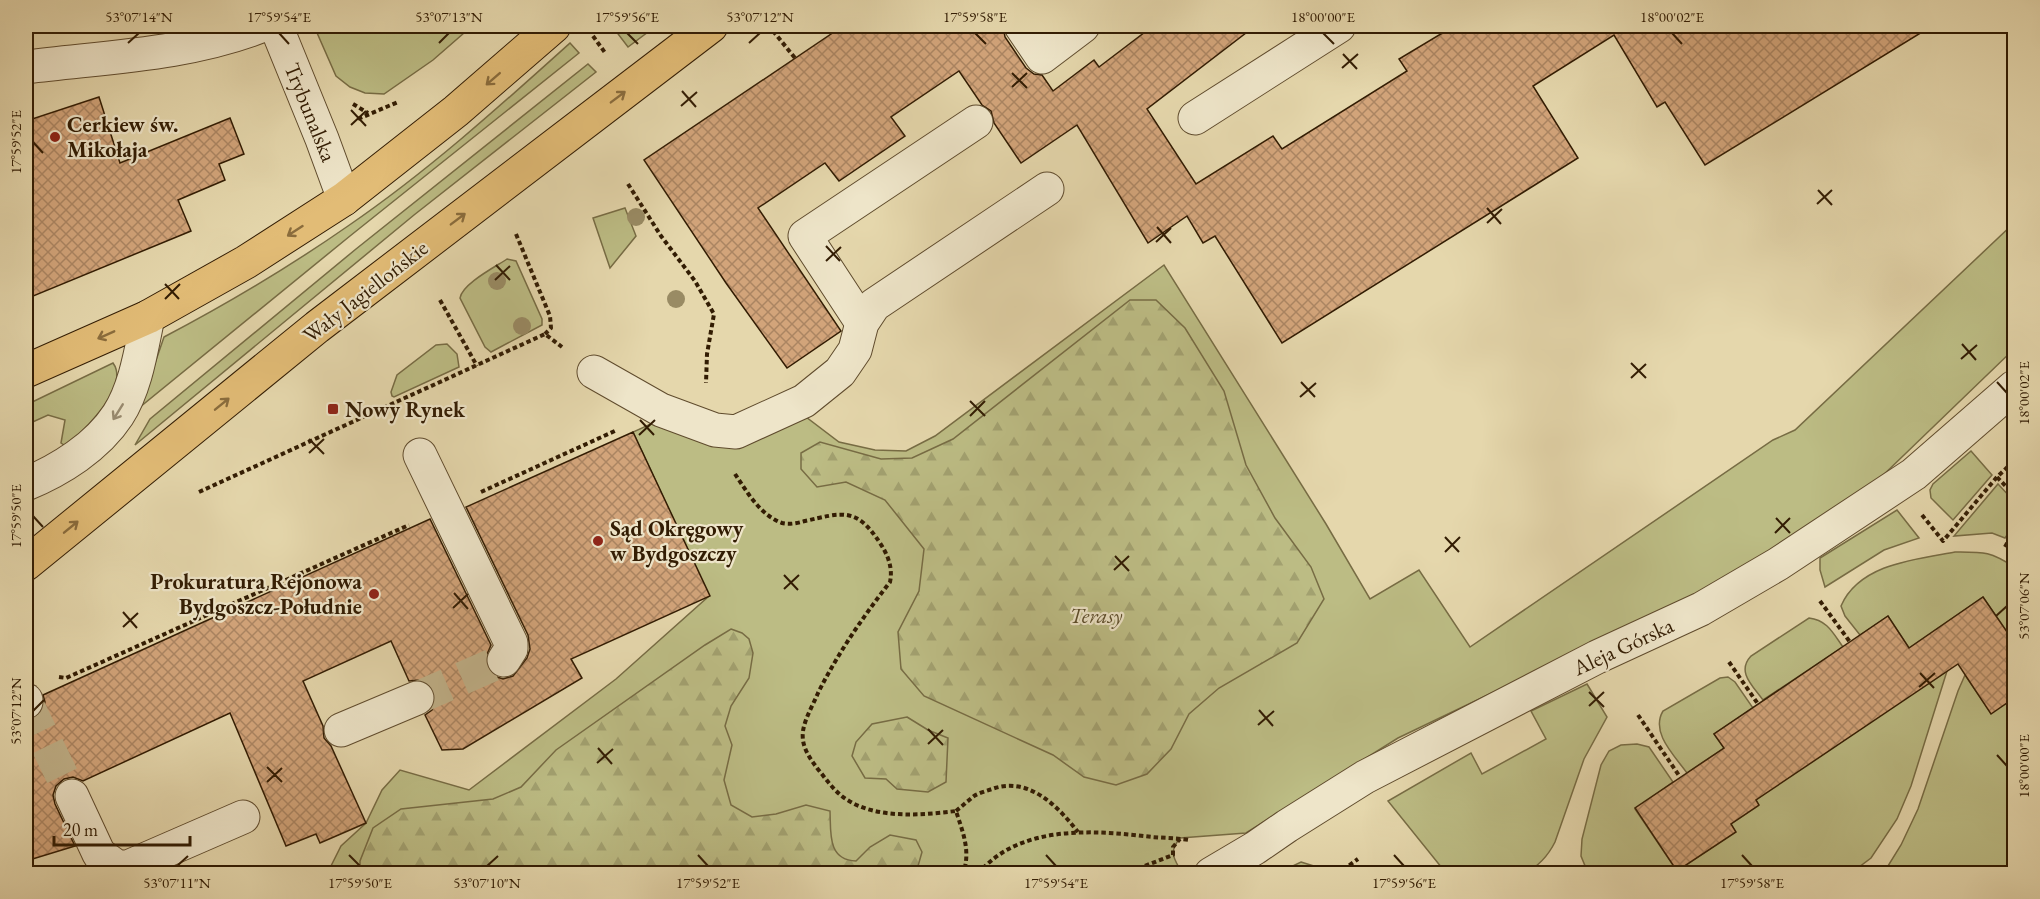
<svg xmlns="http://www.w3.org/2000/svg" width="2040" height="899" font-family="'EB Garamond',serif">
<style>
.green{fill:#bcbc84;stroke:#776c44;stroke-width:1.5}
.forest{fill:url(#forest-firs);stroke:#776c44;stroke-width:1.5}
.building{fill:url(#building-cross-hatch);stroke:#321c03;stroke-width:1.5}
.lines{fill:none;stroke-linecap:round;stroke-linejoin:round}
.minor-tunnel{stroke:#c1b28a;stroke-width:33;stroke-dasharray:33 16;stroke-linecap:butt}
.minor-casing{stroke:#5f4b2d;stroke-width:35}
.major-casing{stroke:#321c03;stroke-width:35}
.path{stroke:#321c03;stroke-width:4;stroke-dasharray:4.5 3;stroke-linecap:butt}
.minor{stroke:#eee5c9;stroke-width:33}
.major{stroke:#e2bc76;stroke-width:33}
.tree{fill:#998b64}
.oneway{stroke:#8a6c3c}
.oneway2{stroke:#998b70}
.ticks{fill:none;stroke:#321c03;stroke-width:2}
.poi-dot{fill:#8f2418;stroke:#eee5c9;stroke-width:2}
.labels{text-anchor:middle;stroke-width:4.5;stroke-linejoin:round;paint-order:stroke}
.street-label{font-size:22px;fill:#321c03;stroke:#eee5c9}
.poi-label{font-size:22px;font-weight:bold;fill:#321c03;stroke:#eee5c9;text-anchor:start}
.park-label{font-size:22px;font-style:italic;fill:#5b4c2a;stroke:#eee5c9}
.neatline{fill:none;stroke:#321c03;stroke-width:2}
.ticks-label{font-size:15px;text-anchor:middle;fill:#321c03}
</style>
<defs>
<pattern id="forest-firs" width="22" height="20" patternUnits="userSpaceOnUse" patternTransform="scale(1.5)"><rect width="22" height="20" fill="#bcbc84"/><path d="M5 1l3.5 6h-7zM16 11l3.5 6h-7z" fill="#a2a170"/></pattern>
<pattern id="building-cross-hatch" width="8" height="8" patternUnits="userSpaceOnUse" patternTransform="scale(1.5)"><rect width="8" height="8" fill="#d2a47a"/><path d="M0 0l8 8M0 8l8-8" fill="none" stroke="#ab8562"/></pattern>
</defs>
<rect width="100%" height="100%" fill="#e5d7ac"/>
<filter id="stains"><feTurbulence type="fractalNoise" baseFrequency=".00333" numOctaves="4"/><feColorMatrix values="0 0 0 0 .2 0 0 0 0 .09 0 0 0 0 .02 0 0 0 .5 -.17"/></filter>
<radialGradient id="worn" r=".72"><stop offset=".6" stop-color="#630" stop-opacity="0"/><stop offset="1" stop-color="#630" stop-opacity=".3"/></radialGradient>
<g class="green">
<path d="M314,26H472L433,60L384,94L365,93L350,87L336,76Z"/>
<path d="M612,26H656L628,47Z"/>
<path d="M570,43L579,53L350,236L140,407L164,337C227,304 289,267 348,226C427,172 499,107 570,43Z"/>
<path d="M588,64L596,72L414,215L135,445L150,419L356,249Z"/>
<path d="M625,208L636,236L610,268L593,218Z"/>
<path d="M2014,223V349L1848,509L1830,531L1398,738L1246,833L1180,838C1168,853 1174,858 1182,873L327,874L341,846L366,823L382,790L400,770L469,790L616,679L709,596L633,432L653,423L802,414L839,442L875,450L906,451L935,436L1164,265L1326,524L1370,599L1419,570L1470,647L1773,440L1795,430Z"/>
<path d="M507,259L516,261L542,319V325L491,352L485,347L460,298C462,284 495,267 507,259Z"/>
<path d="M447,344L457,354L459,367L394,397L392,396L391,392L397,375L436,345Z"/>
<path d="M113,363C130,386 85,429 69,444L64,445L61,443L65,420L48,415L26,425V405Z"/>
<path d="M1971,451L1992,475L1953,520L1931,498L1930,490L1933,484Z"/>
<path d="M1998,484L2014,501V525L2005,538L1992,533L1954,536Z"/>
<path d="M1897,510L1919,538L1884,550L1825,587L1820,570V558Z"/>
<path d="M1955,552C1983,552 1990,551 2014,567V626L2006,631L1983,597L1909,648L1888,616L1860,635L1845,616L1841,606C1859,564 1916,559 1955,552Z"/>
<path d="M1809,618C1827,620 1833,633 1843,647L1763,700C1753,686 1736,672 1751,656Z"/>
<path d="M1947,671L1911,786L1897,819L1871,858L1851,873H1588L1581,856L1582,839L1601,765L1609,751L1621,745L1637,744L1649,747L1673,782L1635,809L1677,871L1735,832L1731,824L1758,806L1756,800L1925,674L1931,682Z"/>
<path d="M1965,675L1991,713L2014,698V873L1883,874L1901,845L1918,809L1958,691Z"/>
<path d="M1728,677L1735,682L1753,708L1714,734L1724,748L1687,773C1675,756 1650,733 1663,711L1720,678Z"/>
<path d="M1587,684L1607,717L1584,759L1555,842C1548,856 1539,866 1525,873H1446L1388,801L1471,753L1482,774L1546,739L1531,711Z"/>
<path d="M1301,862L1333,872L1278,873Z"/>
</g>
<g class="forest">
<path d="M1130,300H1156L1185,328L1224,391L1246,465L1275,518L1311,567L1324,599L1297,643L1219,688L1189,714L1171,749L1147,774L1116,785L1084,777L1053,755L924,696L901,669L898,632L919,591L924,549L885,500L846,482L817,487L801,469V453L820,442L881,459L912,458L953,439Z"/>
<path d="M731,629L742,633L749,639L753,653L749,678L731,706L725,726L732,745L724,780L731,805L752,817L776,814L806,805L830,811C831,832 827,860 856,861L870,847L890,835L916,840L922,852L916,873H360V861L373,828L401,809L493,799L521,787L556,750L705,645Z"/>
<path d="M907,717L928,730L948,738L946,782L928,792L897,789L886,779L865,778L852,756L856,742L872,724Z"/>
</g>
<g class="building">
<path d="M843,26H1003L1005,37L1026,68L1034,74L1042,75L1053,91L1094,60L1099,67L1153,26H1255L1147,109L1196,184L1273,136L1282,149L1407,71L1399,59L1454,26H1932L1705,165L1665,102L1657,107L1614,35L1533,86L1578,158L1282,343L1215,236L1203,243L1187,216L1148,243L1077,125L1021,163L994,123L991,111L982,105L959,71L891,117L905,136L839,181L825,163L758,208L841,331L787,368L726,283L644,160Z"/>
<path d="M99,97L120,163L230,118L244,154L219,164L225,180L178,200L191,231L26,299V121Z"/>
<path d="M633,432L710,596L571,659L582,678L463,749L442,750L425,715L432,710L435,701L434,690L428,683L420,680L409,681L391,641L303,681L323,726L324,738L331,746L366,823L320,843L316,834L286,846L230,713L83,781L73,777L64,779L56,786L53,795L55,804L75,846L26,861V721L35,718L42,712L45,702L43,695L430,519L491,645L485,659L488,669L494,676L503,679L513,676L527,658L530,649L528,635L466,507Z"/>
<path d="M1983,597L2014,642V698L1991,714L1958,664L1756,800L1759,805L1731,824L1736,832L1677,871L1635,808L1724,748L1714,734L1888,616L1909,648Z"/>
</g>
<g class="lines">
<g class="minor-tunnel">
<path d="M417,698L504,660"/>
<path d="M26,702L72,796"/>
</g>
<g class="minor-casing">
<g id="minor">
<path d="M276,26L322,139L344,199"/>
<path d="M1021,26L1042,57L1083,26"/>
<path d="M26,67C104,57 187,55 261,26"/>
<path d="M1195,118L1339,26"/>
<path d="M862,323L805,236L976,122"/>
<path d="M594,372L661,410L715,430L736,432L804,401L840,372L855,350L862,323L874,305L1047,189"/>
<path d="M420,455L511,643V649L504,660"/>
<path d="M26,484C60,470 97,447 118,415C136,387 141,350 148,317"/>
<path d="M26,700V702"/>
<path d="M341,730L417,698"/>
<path d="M72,796L99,854L117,867H128L243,817"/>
<path d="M1211,874L1255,848L1287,826L1365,777L1597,657L1701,609L1778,564L1914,474L2014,387"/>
</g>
</g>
<g class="major-casing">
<g id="major">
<path d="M26,371L148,317L246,262L344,199L456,111L554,26"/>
<path d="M26,564L317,327L711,26"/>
</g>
</g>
<g class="path">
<path d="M773,31L795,58"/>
<path d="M593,36L606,54"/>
<path d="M353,104L368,113"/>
<path d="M358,119L398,102"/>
<path d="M628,184L661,236L695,281L714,314L707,354L706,383"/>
<path d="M516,234L550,316L551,328L545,334"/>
<path d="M440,300L477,366"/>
<path d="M735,474C747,492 760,515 782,523C789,525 798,523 805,521C842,513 856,506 880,543C888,555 893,568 890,582C863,617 838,653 818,693C813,705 805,718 803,731C801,746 809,757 817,768C827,780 835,793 849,801C879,819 922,815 956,811C963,833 971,851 963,874"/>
<path d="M1997,477L2014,495"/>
<path d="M199,492L545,334L562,347"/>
<path d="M481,492L617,430"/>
<path d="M1922,515L1943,541L1997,477L2014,461"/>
<path d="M2005,547L2014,531"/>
<path d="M1820,601L1850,642"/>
<path d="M2011,637L2014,634"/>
<path d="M1729,662L1758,704"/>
<path d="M59,677L66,678L409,525"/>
<path d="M1638,715L1680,777"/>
<path d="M956,811C962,806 968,801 974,796C979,793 986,791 992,789C1028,776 1057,805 1078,832"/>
<path d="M978,874C1019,824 1094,830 1152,837C1164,838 1176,838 1189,840"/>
<path d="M1124,874L1173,855V847L1180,839"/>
<path d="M1337,874L1358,859"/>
<path d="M1555,874L1564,870L1568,874"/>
</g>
<use href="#minor" class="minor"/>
<use href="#major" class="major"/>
</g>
<g class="tree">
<circle cx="636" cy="217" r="9"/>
<circle cx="497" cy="281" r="9"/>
<circle cx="676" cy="299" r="9"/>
<circle cx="522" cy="326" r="9"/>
</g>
<defs><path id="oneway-shaft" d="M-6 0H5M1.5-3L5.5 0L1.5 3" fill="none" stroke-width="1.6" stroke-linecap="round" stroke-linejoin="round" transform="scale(1.5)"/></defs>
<g class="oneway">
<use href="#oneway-shaft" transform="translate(493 79) rotate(139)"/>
<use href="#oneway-shaft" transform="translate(618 97) rotate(-37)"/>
<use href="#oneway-shaft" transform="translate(458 219) rotate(-37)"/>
<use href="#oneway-shaft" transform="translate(295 231) rotate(147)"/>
<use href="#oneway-shaft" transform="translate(106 335) rotate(156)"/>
<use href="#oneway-shaft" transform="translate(222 404) rotate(-39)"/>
<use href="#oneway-shaft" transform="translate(71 527) rotate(-39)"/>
</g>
<use class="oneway2" href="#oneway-shaft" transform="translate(118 412) rotate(122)"/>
<path class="ticks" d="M279,33L289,44M627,33L638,44M975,33L986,44M1323,33L1334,44M1672,33L1682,44M128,43L139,33M439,43L449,33M749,43L760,33M1343,54L1357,69M1342,68L1358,54M1012,73L1027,88M1012,87L1027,73M682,91L696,107M681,106L697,92M351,110L366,126M351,125L366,111M33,142L43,153M1818,190L1832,205M1817,204L1832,190M1487,208L1501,224M1487,223L1502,209M1157,227L1171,243M1156,242L1171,228M826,246L840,261M826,261L841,247M496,265L510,280M495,280L510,266M165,284L179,299M165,299L180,284M1962,344L1976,360M1961,359L1977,345M1631,363L1646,378M1631,378L1646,364M1301,382L1315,397M1997,382L2007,393M1300,397L1316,383M970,401L985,416M970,416L985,401M640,420L654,435M639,435L655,420M309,439L324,454M309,453L324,439M33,516L43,527M1776,518L1790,533M1775,533L1790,518M1445,537L1459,552M1445,552L1460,537M1115,556L1129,571M1114,570L1129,556M784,575L798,590M784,589L799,575M454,593L468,609M453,608L468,594M123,612L137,628M1996,616L2007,606M123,627L138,613M1920,673L1934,688M1919,687L1935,673M1589,692L1604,707M1589,706L1604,692M1259,710L1273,726M33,711L44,700M1258,725L1274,711M928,729L943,745M928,744L943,730M598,748L612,764M1997,755L2007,766M597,763L613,749M267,767L282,782M267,782L282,768M349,855L360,866M698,855L708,866M1046,855L1056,866M1394,855L1404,866M1742,855L1752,866M177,866L188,856M487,866L498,856"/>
<g class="poi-dot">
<circle cx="55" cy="137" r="6"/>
<rect x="327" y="403" width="12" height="12" rx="3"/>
<circle cx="598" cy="541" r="6"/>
<circle cx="374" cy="594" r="6"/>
</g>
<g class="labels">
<g class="street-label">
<text transform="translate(311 112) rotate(68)" y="8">Trybunalska</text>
<text transform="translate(365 291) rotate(-38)" y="8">Wały Jagiellońskie</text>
<text transform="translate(1623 646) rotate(-25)" y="8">Aleja Górska</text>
</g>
<g class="poi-label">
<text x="67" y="132">Cerkiew św.<tspan x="67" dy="25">Mikołaja</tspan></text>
<text x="345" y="417">Nowy Rynek</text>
<text x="610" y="536">Sąd Okręgowy<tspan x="610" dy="25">w Bydgoszczy</tspan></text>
<text x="362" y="589" text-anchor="end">Prokuratura Rejonowa<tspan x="362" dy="25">Bydgoszcz-Południe</tspan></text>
</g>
<g class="park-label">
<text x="1096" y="623">Terasy</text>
</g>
</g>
<rect width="2040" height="899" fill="none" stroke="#e5d7ac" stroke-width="66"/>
<path d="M54 836v9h136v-9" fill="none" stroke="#321c03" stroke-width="3"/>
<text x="63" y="836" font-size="18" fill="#321c03" stroke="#eee5c9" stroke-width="4.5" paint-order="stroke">20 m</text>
<rect x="33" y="33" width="1974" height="833" class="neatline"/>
<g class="ticks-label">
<text x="139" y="22">53°07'14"N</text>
<text x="279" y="22">17°59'54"E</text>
<text x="449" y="22">53°07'13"N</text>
<text x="627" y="22">17°59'56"E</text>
<text x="760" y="22">53°07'12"N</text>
<text x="975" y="22">17°59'58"E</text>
<text x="1323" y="22">18°00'00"E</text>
<text x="1672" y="22">18°00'02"E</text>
<text transform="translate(16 142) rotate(-90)" y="5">17°59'52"E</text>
<text transform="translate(2024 393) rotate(-90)" y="5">18°00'02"E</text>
<text transform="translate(16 516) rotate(-90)" y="5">17°59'50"E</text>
<text transform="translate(2024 606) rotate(-90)" y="5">53°07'06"N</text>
<text transform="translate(16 711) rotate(-90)" y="5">53°07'12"N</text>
<text transform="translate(2024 766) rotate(-90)" y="5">18°00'00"E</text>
<text x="177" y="888">53°07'11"N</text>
<text x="360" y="888">17°59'50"E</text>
<text x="487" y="888">53°07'10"N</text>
<text x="708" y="888">17°59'52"E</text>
<text x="1056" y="888">17°59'54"E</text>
<text x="1404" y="888">17°59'56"E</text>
<text x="1752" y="888">17°59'58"E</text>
</g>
<rect width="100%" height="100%" filter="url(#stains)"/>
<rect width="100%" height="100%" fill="url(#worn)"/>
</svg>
